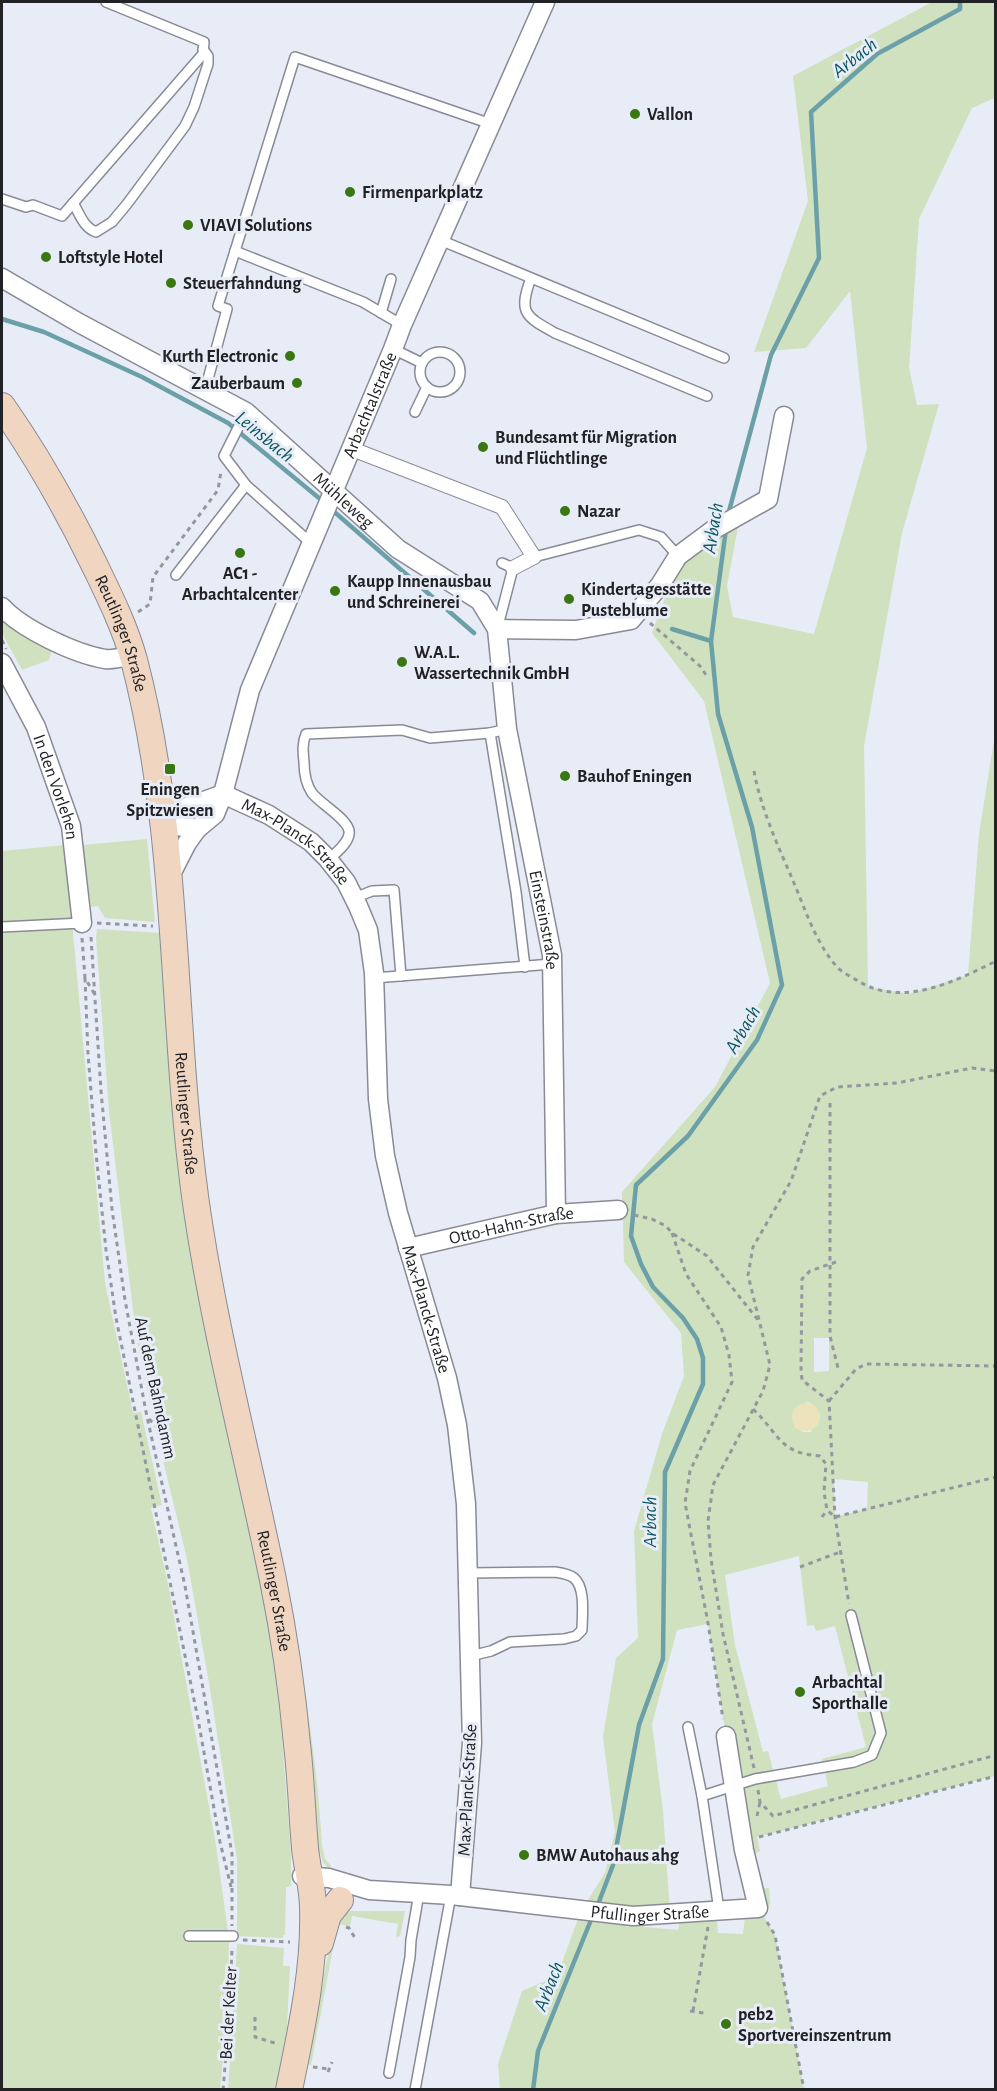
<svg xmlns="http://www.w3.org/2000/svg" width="997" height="2091" font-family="'Alegreya Sans',sans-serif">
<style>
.green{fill:#cfe1be;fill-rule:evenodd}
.sand{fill:#ece3bd}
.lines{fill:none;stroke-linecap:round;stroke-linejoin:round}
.stream{stroke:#6ca0a9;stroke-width:4.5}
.service-casing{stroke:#888b95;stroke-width:12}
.pedestrian-casing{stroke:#888b95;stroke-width:16}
.minor-casing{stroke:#888b95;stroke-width:21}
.secondary-casing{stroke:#888b95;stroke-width:28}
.path{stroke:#94979f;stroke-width:3;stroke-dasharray:4.5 4.5;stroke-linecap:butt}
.service{stroke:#fff;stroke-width:9}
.pedestrian{stroke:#fff;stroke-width:14}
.minor{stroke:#fff;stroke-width:18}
.secondary{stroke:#f0d5c1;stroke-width:26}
.poi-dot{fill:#3a7712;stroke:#e8ecf6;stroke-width:2}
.labels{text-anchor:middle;stroke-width:6;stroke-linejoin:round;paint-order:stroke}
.poi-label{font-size:18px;font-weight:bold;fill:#212226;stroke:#e8ecf6;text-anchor:start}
.street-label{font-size:18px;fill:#212226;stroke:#e8ecf6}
.water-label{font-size:20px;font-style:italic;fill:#0b5862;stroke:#e8ecf6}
</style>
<rect width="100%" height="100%" fill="#e8ecf6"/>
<g class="green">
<path d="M932,2H995V98L972,108L919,219L909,368L917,405L939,404L902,533L864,746L868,987L909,994L968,975L979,834L995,734V1776L757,1837L760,1851L746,1858L708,1624L677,1630L652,1724L663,1811L670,1913L645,1915L644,1927L678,1930L681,1913L716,1910L718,1933L743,1934L746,1908L754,1889L769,1888L770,1904L764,1917L775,1935L804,2089H500L498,2064L522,1991L557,1976L581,1911L605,1873L615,1832L603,1737L616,1658L638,1638L634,1531L662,1434L684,1376L681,1333L624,1262L622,1192L715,1087L770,983L704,701L652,633L677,565L738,527L727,586L733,617L814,634L867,448L850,291L806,348L754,352L808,201L793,76ZM814,1338H829V1371L814,1372ZM806,1402L811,1403L817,1411L811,1432H803L795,1427ZM834,1479L868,1482L867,1509L835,1517ZM799,1556L807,1626L814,1625L816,1631L835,1626L866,1747L822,1759L828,1786L781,1799L768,1751L763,1752L735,1645L725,1575Z"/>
<path d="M2,615L53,646L49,660L22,670L2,633Z"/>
<path d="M147,839L155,922L105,918L98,906L91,907L83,845Z"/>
<path d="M65,845L105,1283L133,1413L141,1412L162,1505L151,1508L168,1584L216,1845L229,1939L227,2020L220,2089H2V851Z"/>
<path d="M97,929L161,933L171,1066L188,1241L275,1645L291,1855V1886L286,1887L285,1935H283V1938L237,1936V1859L209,1683L187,1559L155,1427L167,1446L171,1445L165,1430L153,1417L136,1335L109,1111L96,938Z"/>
<path d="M190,1001C199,1114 209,1227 232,1338C267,1507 312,1672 322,1845L325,1859L331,1866L329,1870L323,1862L318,1847L307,1722L232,1352L204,1192Z"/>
<path d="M351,1911H405L400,1936L396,1937L398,1924L352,1916L350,1926L338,1924C339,1917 345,1912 351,1911Z"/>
<path d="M337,1927L311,2065L307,2064L331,1939Z"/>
<path d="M237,1944L284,1948L283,1966H290L287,2027L278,2089L228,2090Z"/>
</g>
<circle class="sand" cx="806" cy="1417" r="14"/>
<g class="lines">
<g class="stream">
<path d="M2,319L44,332L142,377L228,423L325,503"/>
<path d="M331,509L474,633"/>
<path d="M728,515L771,355L819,258L811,112L877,54L960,9V2"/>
<path d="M672,629L711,641"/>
<path d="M597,1907L613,1865L639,1725L663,1659L665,1472L703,1384V1358L697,1339L683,1318L653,1287L641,1264L631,1236L636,1185L688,1136L757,1040L782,985L752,827L718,714L711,641L726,529"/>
<path d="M533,2090L538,2051L593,1915"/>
</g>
<g class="service-casing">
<g id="service">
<path d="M2,199L26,207L33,205L62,216L203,54L204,42L106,2"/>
<path d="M73,203C80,214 83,227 96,232L112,222L127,204L185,126L194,107L208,64V56L203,49"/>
<path d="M440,240L724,358"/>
<path d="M235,251L363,302L402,325"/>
<path d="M531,278C518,313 525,316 555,333L707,396"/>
<path d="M381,313L391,279"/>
<path d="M393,349L422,363"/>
<circle cx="440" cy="372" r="20"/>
<path d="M205,390L227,309L218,306L295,57L491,124"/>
<path d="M415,412L427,387"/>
<path d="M246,485L312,544"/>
<path d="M534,557L639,530L661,537L678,556"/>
<path d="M176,575L246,485L224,456L246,412"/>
<path d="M498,626L513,568L502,563"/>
<path d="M507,729L490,733L516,892L525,967"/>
<path d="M329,860C335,853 348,844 349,834C352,821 320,804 312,793C306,784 304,773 304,762C303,752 302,743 306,734L402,730L430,738L490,733"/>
<path d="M354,898L372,891L394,890L401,976"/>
<path d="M2,927L82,923"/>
<path d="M374,978L552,964"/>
<path d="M469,1573L555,1572C562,1573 569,1574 574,1578C586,1588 582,1616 582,1630L576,1636L564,1639L510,1642L491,1651L470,1656"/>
<path d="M688,1727L702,1796L719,1910"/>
<path d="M702,1796L755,1779L854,1762L872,1755L881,1733L851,1615"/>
<path d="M189,1936H233"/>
<path d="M389,2073L410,1957L411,1940L419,1893"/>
<path d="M415,2090L451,1895"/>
</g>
</g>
<g class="pedestrian-casing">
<path id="pedestrian" d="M352,449L502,507L534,557L513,568"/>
</g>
<g class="minor-casing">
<g id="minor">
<path id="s1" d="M2,278L79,323L246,412L398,549L480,601L497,629L507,729L552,955L556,1214"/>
<path d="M2,607C22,629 75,654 105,659C114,660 124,657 133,655"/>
<path d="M497,629L576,630L631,620L660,585L678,556L713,530L768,499L784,416"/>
<path id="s2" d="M2,663L36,727L71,826L82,923"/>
<path id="s3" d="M223,794L269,815L311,842L327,858L346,882L358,906L368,930L374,973L378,1099L385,1156L398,1213L447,1378L457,1425L466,1504L472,1743L460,1896"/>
<path d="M163,814L193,805L223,794"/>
<path d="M163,814L178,826L197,829"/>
<path id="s4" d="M169,878L187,843L197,829L215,814L223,794L250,690L393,349L402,325L545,2"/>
<path id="s5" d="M408,1248L556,1214L618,1210"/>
<path id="s6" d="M302,1876L329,1878L369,1890L451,1895L633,1916L758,1908L744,1850L726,1736"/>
</g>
</g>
<g class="secondary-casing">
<g id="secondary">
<path id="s7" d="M2,406C37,456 67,509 94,564C109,595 125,627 134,660C180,835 171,1018 195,1196C213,1326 247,1452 273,1580C284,1634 292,1689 297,1744C301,1778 302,1813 305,1848C307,1868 313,1888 313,1908C315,1969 301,2031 289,2090"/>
<path d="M320,1943L328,1915L340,1900"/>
</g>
</g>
<g class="path">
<path d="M138,612L150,604L153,577L218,490L221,471"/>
<path d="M650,623L700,666L706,675"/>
<path d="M2,640L6,649"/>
<path d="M754,771C761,810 779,848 794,883C806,912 817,945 838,968C843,973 852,977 858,981C902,1008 954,982 996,961"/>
<path d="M97,923L153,926"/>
<path d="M91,937L101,1091L112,1209L125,1300L147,1417L185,1586L232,1854V1926"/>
<path d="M82,938L85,978L95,995"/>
<path d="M85,978L88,1054L96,1153L106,1250L116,1318L198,1719L220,1842L231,1887"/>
<path d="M830,1103V1336L838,1368"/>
<path d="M634,1215L652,1219L666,1226L672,1233L707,1256L758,1320"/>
<path d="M672,1233L686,1274L721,1327L729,1355L732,1382L690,1471L685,1503L708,1623L723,1719"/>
<path d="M836,1262L810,1271L802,1279L801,1369L802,1380L829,1401L835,1517L849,1604"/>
<path d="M829,1401L856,1369L866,1364L996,1366"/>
<path d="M753,1409C780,1435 779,1453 820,1456L826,1464L824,1492L827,1510L835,1517L996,1477"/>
<path d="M149,1419L165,1435L169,1446"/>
<path d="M822,1517L827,1510"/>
<path d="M800,1567L840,1552"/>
<path d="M754,1768L723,1634L711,1559L708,1521L713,1485L763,1391L770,1365L748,1275L753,1247L791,1181L820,1096L837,1087L897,1083L972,1068L996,1071"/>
<path d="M758,1790L760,1802L773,1816L996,1755"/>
<path d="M757,1816L760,1802"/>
<path d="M759,1837L996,1776"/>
<path d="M767,1922L775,1935L804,2090"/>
<path d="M346,1927L349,1928L355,1938"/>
<path d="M243,1940L290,1942"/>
<path d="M690,2011L704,2013"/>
<path d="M693,2011L708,1927"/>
<path d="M255,2017V2037L278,2044"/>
<path d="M313,2067L329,2069"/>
<path d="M328,2072L332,2062"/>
<path d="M223,2090L229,2020L232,1948"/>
</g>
<use href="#service" class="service"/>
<use href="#pedestrian" class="pedestrian"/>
<use href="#minor" class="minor"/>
<use href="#secondary" class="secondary"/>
</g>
<g class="poi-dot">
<circle cx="635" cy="114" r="6"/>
<circle cx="350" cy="192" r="6"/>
<circle cx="188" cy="225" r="6"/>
<circle cx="46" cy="257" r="6"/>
<circle cx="171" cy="283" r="6"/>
<circle cx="290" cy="356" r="6"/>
<circle cx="297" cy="383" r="6"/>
<circle cx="483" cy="447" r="6"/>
<circle cx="565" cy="511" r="6"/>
<circle cx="240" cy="553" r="6"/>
<circle cx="335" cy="591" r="6"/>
<circle cx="569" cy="599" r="6"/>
<circle cx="402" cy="662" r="6"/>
<rect x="164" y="763" width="12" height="12" rx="3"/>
<circle cx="565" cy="776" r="6"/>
<circle cx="800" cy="1692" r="6"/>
<circle cx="524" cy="1855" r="6"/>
<circle cx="726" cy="2024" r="6"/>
</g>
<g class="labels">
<g class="poi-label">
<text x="647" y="120">Vallon</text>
<text x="362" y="198">Firmenparkplatz</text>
<text x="200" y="231">VIAVI Solutions</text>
<text x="58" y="263">Loftstyle Hotel</text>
<text x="183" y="289">Steuerfahndung</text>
<text x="278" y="362" text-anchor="end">Kurth Electronic</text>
<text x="285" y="389" text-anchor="end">Zauberbaum</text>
<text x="495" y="443">Bundesamt für Migration<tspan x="495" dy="21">und Flüchtlinge</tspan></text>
<text x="577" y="517">Nazar</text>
<text x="240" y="579" text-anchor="middle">AC1 -<tspan x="240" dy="21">Arbachtalcenter</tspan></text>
<text x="347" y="587">Kaupp Innenausbau<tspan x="347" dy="21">und Schreinerei</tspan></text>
<text x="581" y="595">Kindertagesstätte<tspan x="581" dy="21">Pusteblume</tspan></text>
<text x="414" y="658">W.A.L.<tspan x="414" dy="21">Wassertechnik GmbH</tspan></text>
<text x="577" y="782">Bauhof Eningen</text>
<text x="170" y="795" text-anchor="middle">Eningen<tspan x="170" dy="21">Spitzwiesen</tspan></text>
<text x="812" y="1688">Arbachtal<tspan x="812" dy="21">Sporthalle</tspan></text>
<text x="536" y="1861">BMW Autohaus ahg</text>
<text x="738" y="2020">peb2<tspan x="738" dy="21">Sportvereinszentrum</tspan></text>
</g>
<g class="street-label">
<text dy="6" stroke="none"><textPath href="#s4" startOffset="518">Arbachtalstraße</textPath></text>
<text dy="6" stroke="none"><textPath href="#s1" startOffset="410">Mühleweg</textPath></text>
<text dy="6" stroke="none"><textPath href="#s7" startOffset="258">Reutlinger Straße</textPath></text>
<text dy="6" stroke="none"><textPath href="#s2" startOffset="136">In den Vorlehen</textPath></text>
<text dy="6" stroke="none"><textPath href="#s3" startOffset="88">Max-Planck-Straße</textPath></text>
<text dy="6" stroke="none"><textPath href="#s1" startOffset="908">Einsteinstraße</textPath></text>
<text dy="6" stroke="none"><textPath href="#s7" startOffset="744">Reutlinger Straße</textPath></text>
<text dy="6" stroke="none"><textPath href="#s5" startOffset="106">Otto-Hahn-Straße</textPath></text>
<text dy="6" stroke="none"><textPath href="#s3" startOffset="592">Max-Planck-Straße</textPath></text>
<text transform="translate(156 1388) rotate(78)" y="6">Auf dem Bahndamm</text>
<text dy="6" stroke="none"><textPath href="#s7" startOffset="1230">Reutlinger Straße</textPath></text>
<text transform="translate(467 1790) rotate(-87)" y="6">Max-Planck-Straße</text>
<text dy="6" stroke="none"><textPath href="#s6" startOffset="351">Pfullinger Straße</textPath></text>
<text transform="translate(228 2013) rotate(-87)" y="6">Bei der Kelter</text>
</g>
<g class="water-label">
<text transform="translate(854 57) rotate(-38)" y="7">Arbach</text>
<text transform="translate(265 436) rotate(39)" y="7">Leinsbach</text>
<text transform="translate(712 528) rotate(-81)" y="7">Arbach</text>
<text transform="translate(742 1029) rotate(-60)" y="7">Arbach</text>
<text transform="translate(649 1522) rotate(-90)" y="7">Arbach</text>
<text transform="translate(548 1986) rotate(-68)" y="7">Arbach</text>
</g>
</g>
<rect width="997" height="2091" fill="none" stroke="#212226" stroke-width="6"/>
</svg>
